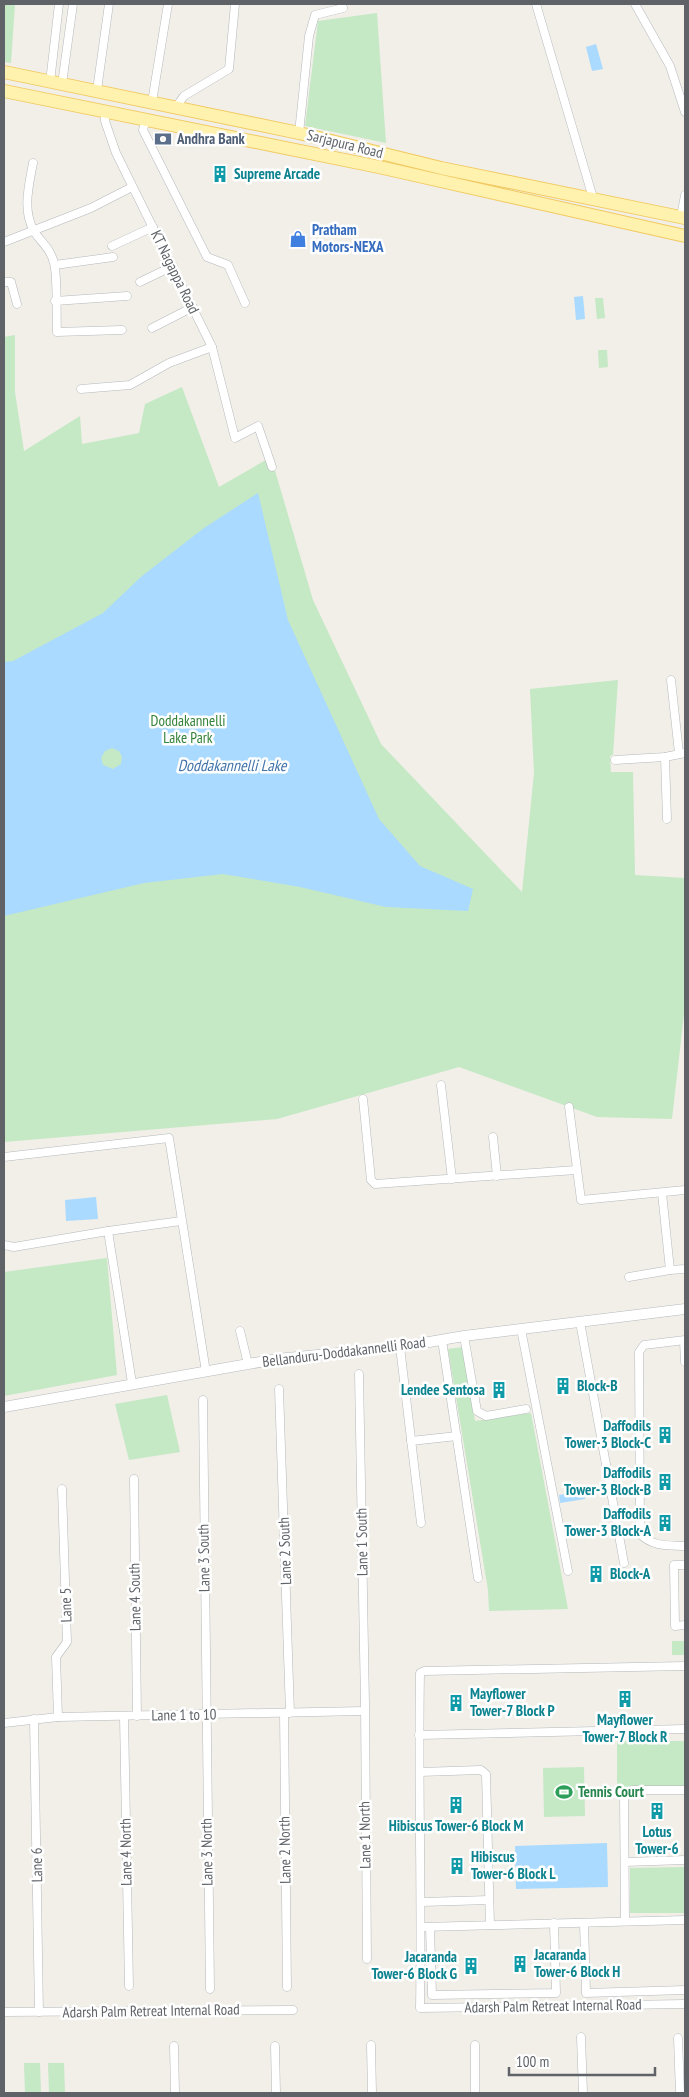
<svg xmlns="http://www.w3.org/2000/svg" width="689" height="2097" font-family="'PT Sans Narrow',sans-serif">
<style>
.green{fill:#c5e8c5}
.water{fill:#aadaff;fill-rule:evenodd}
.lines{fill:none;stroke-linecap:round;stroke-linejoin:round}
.minor-casing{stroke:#b5b8bc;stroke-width:9}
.tertiary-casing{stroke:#b5b8bc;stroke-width:11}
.primary-casing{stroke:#f2c960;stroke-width:14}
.minor{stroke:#fff;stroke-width:8}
.tertiary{stroke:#fff;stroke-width:10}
.primary{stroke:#fff2af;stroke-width:12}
.labels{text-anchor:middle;stroke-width:5;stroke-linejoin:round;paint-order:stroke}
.service-label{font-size:15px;font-weight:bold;fill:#4e5e75;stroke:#fff;text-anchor:start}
.street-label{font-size:15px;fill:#5f6368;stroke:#fff}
.culture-label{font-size:15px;font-weight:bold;fill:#0d838f;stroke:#fff;text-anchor:start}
.shop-label{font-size:15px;font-weight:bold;fill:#366cbe;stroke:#fff;text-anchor:start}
.park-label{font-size:15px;fill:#348238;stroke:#fff}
.leisure-label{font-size:15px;font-weight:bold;fill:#27864d;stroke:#fff;text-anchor:start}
.water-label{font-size:16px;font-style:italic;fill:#4174aa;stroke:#fff}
</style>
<rect width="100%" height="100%" fill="#f1efe8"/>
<g class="green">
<path d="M4,4H15L11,63L4,62Z"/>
<path d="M377,13L386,143L305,126L318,21Z"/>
<path d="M595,298H603L605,318L597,319Z"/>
<path d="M15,335V392L24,451L80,416L82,444L139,433L145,404L182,387L219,487L271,457L313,600L381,744L522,892L534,773L530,689L618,680L613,755L610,756L611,772H633L635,875L685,878V1005L672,1119L597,1117L459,1067L277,1119L4,1142V337Z"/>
<path d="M598,350H607L608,367L599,368Z"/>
<path d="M107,1258L117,1375L4,1396V1272Z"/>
<path d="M463,1347L475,1421L531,1413L568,1609L489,1611L488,1590L448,1349Z"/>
<path d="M167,1395L180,1452L129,1460L115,1404Z"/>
<rect x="672" y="1641" width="13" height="14"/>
<path d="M617,1741H685V1787L617,1788Z"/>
<path d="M584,1767L585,1816L544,1817L543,1768Z"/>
<path d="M685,1867V1913H630V1868Z"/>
<path d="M24,2063H40L41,2093H25Z"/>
<path d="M48,2063H64L65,2093H49Z"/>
</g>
<g class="water">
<path d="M596,44L603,69L592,71L586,47Z"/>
<path d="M583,296L585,319L576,320L574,297Z"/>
<path d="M258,493L288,620L379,819L420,866L473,889L468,911L386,907L300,887L223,874L144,883L4,916V662L13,661L103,613L142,576L204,528ZM112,748L119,751L122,757L121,764L113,769L103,765L101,758L105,751Z"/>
<path d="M96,1197L98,1219L66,1221L65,1200Z"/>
<path d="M584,1491L585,1499L560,1503L559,1495Z"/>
<path d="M607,1843L608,1887L516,1889L515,1846Z"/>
</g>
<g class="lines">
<g class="minor-casing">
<g id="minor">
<path d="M536,4L593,198"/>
<path d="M635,4L670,66L685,112"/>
<path d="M50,82L59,4"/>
<path d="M62,84L73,4"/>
<path d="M97,90L109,4"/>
<path d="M152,102L168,4"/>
<path d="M176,107L184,96L229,69L235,4"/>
<path d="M105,111V121L116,153L212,347L235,438L258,426L272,467"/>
<path d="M146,119L143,130L207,257L228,265L245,303"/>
<path d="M299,133L309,36L315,15L343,8L342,4"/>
<path d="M33,163C29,185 22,210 34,231C41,243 50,247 54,263C58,278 56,315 57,332L122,330"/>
<path d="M681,217L685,195"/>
<path d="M4,242L91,208L132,187"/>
<path d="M112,246L153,227"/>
<path d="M55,265L113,257"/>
<path d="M4,282H11L17,304"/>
<path d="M140,282L173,266"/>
<path d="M55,301L127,296"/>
<path d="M152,328L193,307"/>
<path d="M81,389L130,385L169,363L212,347"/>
<path d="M671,680L679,753"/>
<path d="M665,757L667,819"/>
<path d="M615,760L665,757L685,753"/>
<path d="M441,1085L452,1179"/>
<path d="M363,1099L371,1180L375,1184L576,1170"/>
<path d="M569,1107L581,1200L685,1190"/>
<path d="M493,1137L497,1176"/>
<path d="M4,1157L169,1138L206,1372"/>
<path d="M662,1193L670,1270L685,1269"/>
<path d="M108,1231L181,1221"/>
<path d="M4,1245L14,1247L108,1231L132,1383"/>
<path d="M629,1277L670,1270"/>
<path d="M580,1322L624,1563"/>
<path d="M521,1329L568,1571"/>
<path d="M240,1331L248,1364"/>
<path d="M464,1336L477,1411L486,1416L526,1409"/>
<path d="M442,1340L478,1578"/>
<path d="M685,1340L644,1345L639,1352L640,1534C653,1547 668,1545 685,1546"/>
<path d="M684,1341L685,1362"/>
<path d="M400,1347L421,1523"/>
<path d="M359,1374L365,1704L367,1959"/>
<path d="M279,1389L290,1713"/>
<path d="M203,1400L210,1989"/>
<path d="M411,1441L457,1436"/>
<path d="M134,1479L137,1716"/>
<path d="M685,1565H674L675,1626L685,1625"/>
<path d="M685,1666L424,1671L420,1673C418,1785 422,1896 420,2008L685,2004"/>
<path d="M284,1713L287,1987"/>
<path d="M58,1717L56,1657L67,1642L62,1489"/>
<path d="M124,1717L129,1986"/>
<path d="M34,1719L39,2012"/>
<path d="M4,1723L58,1717L364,1711"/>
<path d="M419,1735L685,1729"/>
<path d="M420,1772L481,1770L486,1774L490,1925"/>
<path d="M625,1862L685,1860"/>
<path d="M422,1902L489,1900"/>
<path d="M625,1921L624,1796L628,1792L633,1790H685"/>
<path d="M584,1923L586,1993L685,1990"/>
<path d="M422,1927L685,1920"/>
<path d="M430,1927L432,1995L556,1993L554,1923"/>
<path d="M4,2012L293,2010"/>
<path d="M581,2037L583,2093"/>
<path d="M678,2038L680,2093"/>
<path d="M371,2045L372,2093"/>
<path d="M475,2045V2093"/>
<path d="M174,2046L175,2093"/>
<path d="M275,2046L276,2093"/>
</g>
</g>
<g class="tertiary-casing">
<path id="tertiary" d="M4,1407L277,1359L400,1347L464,1336L685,1309"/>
</g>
<g class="primary-casing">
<g id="primary">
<path d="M4,72L299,133L441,168L685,218"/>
<path d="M4,91L379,167L685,236"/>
</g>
</g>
<use href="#minor" class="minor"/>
<use href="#tertiary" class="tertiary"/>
<use href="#primary" class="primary"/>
</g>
<defs>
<g id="bank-bare" transform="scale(1.35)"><path d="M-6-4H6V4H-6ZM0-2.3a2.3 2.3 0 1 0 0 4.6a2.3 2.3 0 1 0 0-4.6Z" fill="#5c6f8a" stroke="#fff" stroke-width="2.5" paint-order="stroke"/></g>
<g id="building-bare" transform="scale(1.35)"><path d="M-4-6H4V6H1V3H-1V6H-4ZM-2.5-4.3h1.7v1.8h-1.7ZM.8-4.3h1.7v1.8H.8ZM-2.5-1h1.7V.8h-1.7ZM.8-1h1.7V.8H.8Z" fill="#0f9aa8" stroke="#fff" stroke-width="2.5" paint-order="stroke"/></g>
<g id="shop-bare" transform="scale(1.35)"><path d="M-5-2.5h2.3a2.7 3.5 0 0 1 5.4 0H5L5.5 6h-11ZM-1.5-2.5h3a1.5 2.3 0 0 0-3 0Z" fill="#3f7fe0" stroke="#fff" stroke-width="2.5" paint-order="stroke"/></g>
<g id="stadium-bare" transform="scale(1.35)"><path d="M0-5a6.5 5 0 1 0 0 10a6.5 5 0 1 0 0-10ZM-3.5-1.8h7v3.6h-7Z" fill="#2e9e5b" stroke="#fff" stroke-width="2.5" paint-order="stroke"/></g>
</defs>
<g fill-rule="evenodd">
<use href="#bank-bare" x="163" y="139"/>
<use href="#building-bare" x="220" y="174"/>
<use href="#shop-bare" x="298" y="239"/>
<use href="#building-bare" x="563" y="1386"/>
<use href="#building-bare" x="499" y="1390"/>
<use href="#building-bare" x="665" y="1435"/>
<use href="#building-bare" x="665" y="1482"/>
<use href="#building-bare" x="665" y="1523"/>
<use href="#building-bare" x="596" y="1574"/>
<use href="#building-bare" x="625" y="1699"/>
<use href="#building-bare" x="456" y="1703"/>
<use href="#stadium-bare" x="564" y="1792"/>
<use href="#building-bare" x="456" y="1805"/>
<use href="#building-bare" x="657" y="1811"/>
<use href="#building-bare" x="457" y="1866"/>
<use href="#building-bare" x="520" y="1964"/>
<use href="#building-bare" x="471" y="1966"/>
</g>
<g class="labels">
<g class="service-label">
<text x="177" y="144">Andhra Bank</text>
</g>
<g class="street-label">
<text transform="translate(345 144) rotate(14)" y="5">Sarjapura Road</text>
<text transform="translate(175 272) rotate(64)" y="5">KT Nagappa Road</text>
<text transform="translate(344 1352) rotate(-7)" y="5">Bellanduru-Doddakannelli Road</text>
<text transform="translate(362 1542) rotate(-91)" y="5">Lane 1 South</text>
<text transform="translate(285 1551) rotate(-92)" y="5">Lane 2 South</text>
<text transform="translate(204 1558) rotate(-91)" y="5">Lane 3 South</text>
<text transform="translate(135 1597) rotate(-91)" y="5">Lane 4 South</text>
<text transform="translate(66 1605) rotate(-92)" y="5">Lane 5</text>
<text transform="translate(184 1715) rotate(-1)" y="5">Lane 1 to 10</text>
<text transform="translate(365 1835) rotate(-91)" y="5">Lane 1 North</text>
<text transform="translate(285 1850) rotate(-91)" y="5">Lane 2 North</text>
<text transform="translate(126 1852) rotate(-91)" y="5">Lane 4 North</text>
<text transform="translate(207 1852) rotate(-91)" y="5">Lane 3 North</text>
<text transform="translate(37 1865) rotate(-91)" y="5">Lane 6</text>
<text transform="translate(553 2006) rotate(-1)" y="5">Adarsh Palm Retreat Internal Road</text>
<text transform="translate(151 2011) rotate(-1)" y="5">Adarsh Palm Retreat Internal Road</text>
</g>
<g class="culture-label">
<text x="234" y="179">Supreme Arcade</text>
<text x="577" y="1391">Block-B</text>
<text x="485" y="1395" text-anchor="end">Lendee Sentosa</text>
<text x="651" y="1431" text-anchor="end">Daffodils<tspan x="651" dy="17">Tower-3 Block-C</tspan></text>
<text x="651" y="1478" text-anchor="end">Daffodils<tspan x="651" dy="17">Tower-3 Block-B</tspan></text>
<text x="651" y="1519" text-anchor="end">Daffodils<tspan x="651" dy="17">Tower-3 Block-A</tspan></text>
<text x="610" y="1579">Block-A</text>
<text x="470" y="1699">Mayflower<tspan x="470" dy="17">Tower-7 Block P</tspan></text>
<text x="625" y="1725" text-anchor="middle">Mayflower<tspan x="625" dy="17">Tower-7 Block R</tspan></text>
<text x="456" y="1831" text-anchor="middle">Hibiscus Tower-6 Block M</text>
<text x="657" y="1837" text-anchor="middle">Lotus<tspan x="657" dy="17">Tower-6</tspan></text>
<text x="471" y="1862">Hibiscus<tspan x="471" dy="17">Tower-6 Block L</tspan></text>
<text x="534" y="1960">Jacaranda<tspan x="534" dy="17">Tower-6 Block H</tspan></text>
<text x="457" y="1962" text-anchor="end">Jacaranda<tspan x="457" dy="17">Tower-6 Block G</tspan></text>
</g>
<g class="shop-label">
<text x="312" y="235">Pratham<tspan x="312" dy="17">Motors-NEXA</tspan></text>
</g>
<g class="park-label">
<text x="188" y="726">Doddakannelli<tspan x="188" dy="17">Lake Park</tspan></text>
</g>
<g class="leisure-label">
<text x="578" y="1797">Tennis Court</text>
</g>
<g class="water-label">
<text x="232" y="771">Doddakannelli Lake</text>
</g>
</g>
<rect width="689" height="2097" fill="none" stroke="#5f6368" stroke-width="10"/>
<path d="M509 2067v8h146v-8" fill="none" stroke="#5f6368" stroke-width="2.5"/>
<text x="516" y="2067" font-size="15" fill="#5f6368" stroke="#ffffff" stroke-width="4" paint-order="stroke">100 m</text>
</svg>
